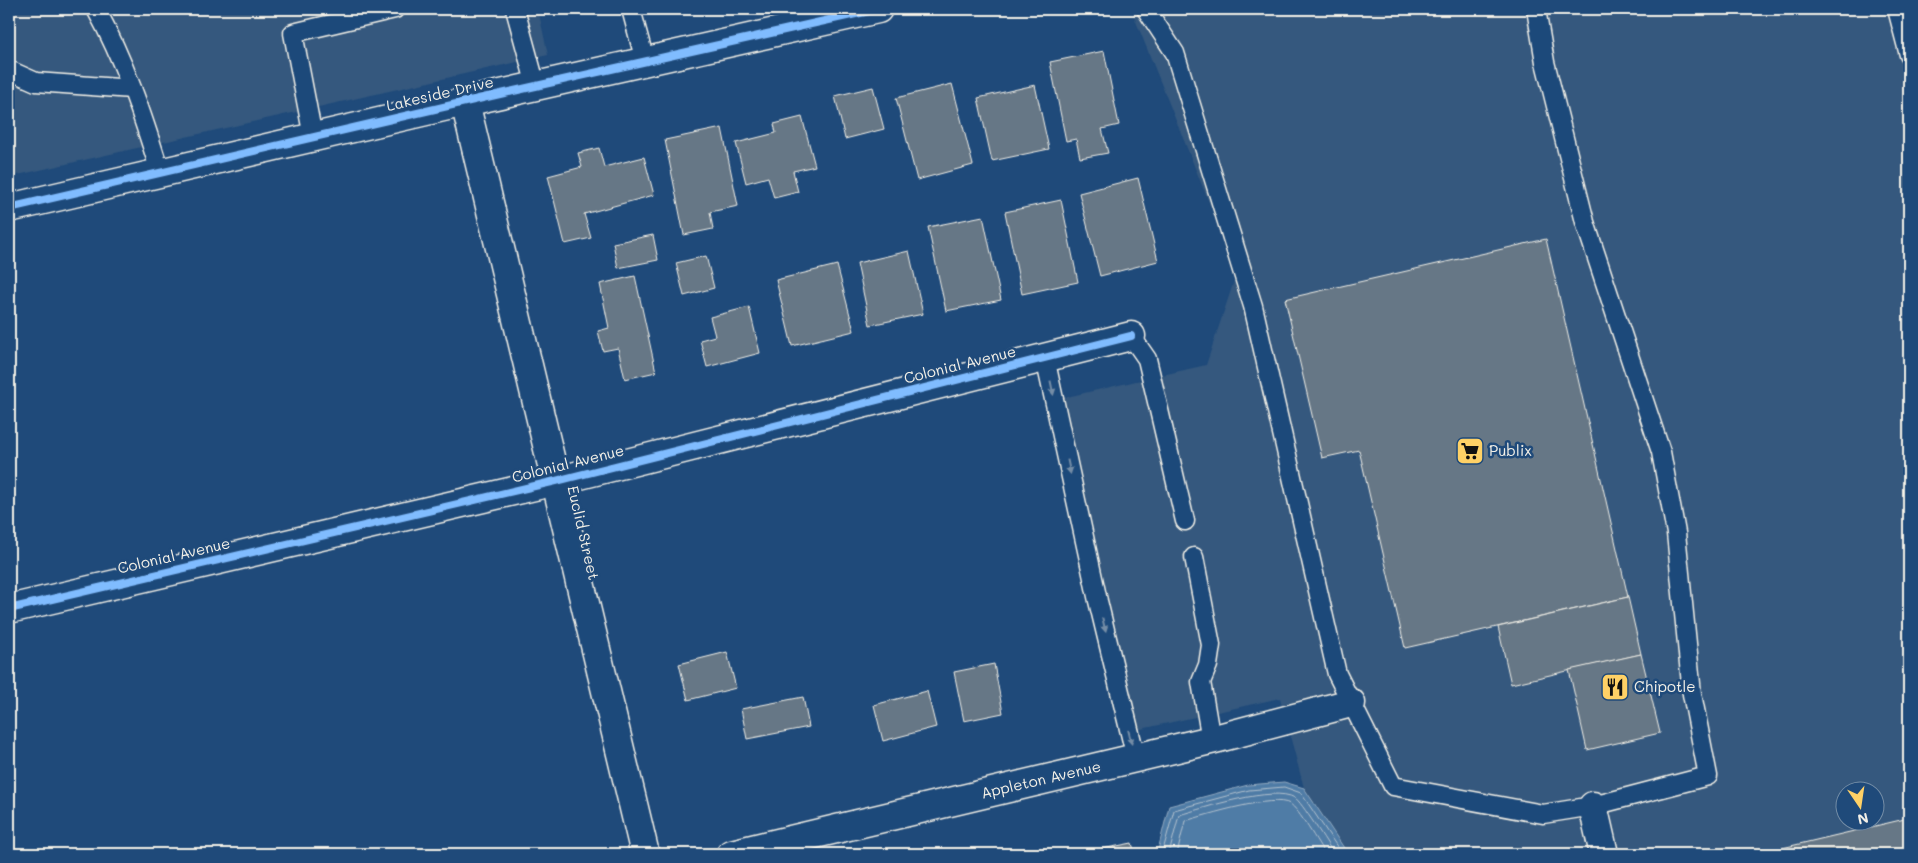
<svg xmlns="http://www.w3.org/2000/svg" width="1918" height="863" font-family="Mali,sans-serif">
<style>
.built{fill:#34587e;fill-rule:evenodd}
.water{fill:#507ba6;stroke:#92aac0}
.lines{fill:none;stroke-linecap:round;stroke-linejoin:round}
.shore{stroke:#b2c2ce;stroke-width:1}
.building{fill:#667786;stroke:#f4f1e8}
.service-casing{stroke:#f4f1e8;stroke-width:21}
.minor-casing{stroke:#f4f1e8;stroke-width:31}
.tertiary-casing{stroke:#f4f1e8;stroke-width:31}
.service{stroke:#1f4a7a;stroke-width:18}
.minor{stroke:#1f4a7a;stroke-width:28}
.tertiary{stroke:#1f4a7a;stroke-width:28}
.cycleway-casing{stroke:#1f4a7a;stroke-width:11}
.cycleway{stroke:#80bcff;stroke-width:8}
.oneway{fill:#748da6}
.labels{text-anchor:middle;stroke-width:5;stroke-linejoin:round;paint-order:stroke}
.street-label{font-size:15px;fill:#f4f1e8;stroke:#1f4a7a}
.poi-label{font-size:15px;fill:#f4f1e8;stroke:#1f4a7a;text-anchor:start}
</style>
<rect width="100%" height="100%" fill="#1f4a7a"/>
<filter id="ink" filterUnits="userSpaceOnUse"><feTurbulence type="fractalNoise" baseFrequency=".02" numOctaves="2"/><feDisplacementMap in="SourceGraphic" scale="10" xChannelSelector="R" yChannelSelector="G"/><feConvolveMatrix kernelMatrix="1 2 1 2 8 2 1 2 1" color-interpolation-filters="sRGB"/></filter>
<g filter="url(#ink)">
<g class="built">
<path d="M9,9H538L548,55L9,177Z"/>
<path d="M1131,9H1909V854H1348L1304,788L1280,698L1119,734L1045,402L1206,365L1237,272ZM1846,790H1876V820H1846Z"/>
</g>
<path class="water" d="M1284,782L1304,788L1348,854H1157L1169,806L1248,785Z"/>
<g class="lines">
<g class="shore">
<path d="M1162,854L1174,810L1249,790L1284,787L1301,793L1342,854"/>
<path d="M1169,854L1179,815C1204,808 1273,785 1295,798C1301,801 1328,845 1334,854"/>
<path d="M1177,854L1185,821C1206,815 1273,794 1290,804C1298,808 1319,845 1325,854"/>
</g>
</g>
<g class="building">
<path d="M1104,51L1119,125L1102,129L1108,153L1080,158L1076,139L1066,141L1050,62Z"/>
<path d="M952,84L973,165L917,180L896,98Z"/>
<path d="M1035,85L1049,149L992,161L978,98Z"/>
<path d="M873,87L884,129L845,139L835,96Z"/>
<path d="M802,117L815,166L793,171L798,192L774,198L768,177L746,183L736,143L776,133L774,124Z"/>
<path d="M722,128L738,206L710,212L713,229L684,235L665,140Z"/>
<path d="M599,148L604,167L644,157L654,195L584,214L591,238L565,244L548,176L582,167L578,153Z"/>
<path d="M1138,178L1158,261L1100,276L1079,193Z"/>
<path d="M1061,200L1078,282L1022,294L1005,212Z"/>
<path d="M983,216L1001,300L946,311L928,227Z"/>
<path d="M653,235L658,260L618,268L613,243Z"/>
<path d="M1546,239L1628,597L1405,648L1359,450L1322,458L1285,299Z"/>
<path d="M909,251L923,314L870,325L857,263Z"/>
<path d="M706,256L714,288L684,296L676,263Z"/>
<path d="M837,265L854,331L792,346L776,280Z"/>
<path d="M635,276L656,372L625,379L618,348L603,351L598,331L609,328L600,284Z"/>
<path d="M749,307L760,353L707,367L700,340L715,336L710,317Z"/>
<path d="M1628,597L1641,654L1511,684L1498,627Z"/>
<path d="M727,652L736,688L688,700L679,664Z"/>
<path d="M1641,654L1660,733L1587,750L1569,670Z"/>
<path d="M994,664L1003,713L964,721L954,672Z"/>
<path d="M927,691L936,727L883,741L874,705Z"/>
<path d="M803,697L809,727L747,739L741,709Z"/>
<path d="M1909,818V854H1757Z"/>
<path d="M1132,843L1135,854H1082V853Z"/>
<path d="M1056,850L1058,854H1039Z"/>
</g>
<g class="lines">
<g class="service-casing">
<g id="service">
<path d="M96,9C124,60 143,116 160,172"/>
<path d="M515,9L536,86"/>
<path d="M631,9L645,61"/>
<path d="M1146,9L1175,53L1253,306L1337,674L1393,786L1543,814L1593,806L1708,776L1692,694L1676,533L1661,452L1585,222L1545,62L1536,9"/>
<path d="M1897,9L1909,55"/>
<path d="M9,70L36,82L132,89"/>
<path d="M313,137L293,33L395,9"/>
<path d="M1131,336L1147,359L1185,521"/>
<path d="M1045,358L1098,601L1136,758"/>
<path d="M1194,557L1211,645L1208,665L1201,682L1211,740"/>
</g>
</g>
<g class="minor-casing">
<g id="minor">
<path d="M465,102L645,854"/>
<path d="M9,609L556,481L1131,336"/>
<path d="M1593,806L1604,854"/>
<path d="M731,854L1211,740L1351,703"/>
</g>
</g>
<g class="tertiary-casing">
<path id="tertiary" d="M9,208L465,102L878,9"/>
</g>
<use href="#service" class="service"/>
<use href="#minor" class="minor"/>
<use href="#tertiary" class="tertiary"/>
<g class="cycleway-casing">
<g id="cycleway">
<path d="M9,208L465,102L878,9"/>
<path d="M9,609L556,481L1131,336"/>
</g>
</g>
<use href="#cycleway" class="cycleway"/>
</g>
<defs><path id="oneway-solid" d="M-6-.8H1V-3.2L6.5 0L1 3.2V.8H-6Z" transform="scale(1.25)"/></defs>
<g class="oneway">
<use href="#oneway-solid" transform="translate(1052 388) rotate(78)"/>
<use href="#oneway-solid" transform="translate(1069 467) rotate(78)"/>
<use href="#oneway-solid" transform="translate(1104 625) rotate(77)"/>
<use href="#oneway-solid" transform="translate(1130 737) rotate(76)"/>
</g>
</g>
<defs>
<g id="supermarket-square" transform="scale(1.4375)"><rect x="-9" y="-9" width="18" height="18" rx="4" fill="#ffd166" stroke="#1f4a7a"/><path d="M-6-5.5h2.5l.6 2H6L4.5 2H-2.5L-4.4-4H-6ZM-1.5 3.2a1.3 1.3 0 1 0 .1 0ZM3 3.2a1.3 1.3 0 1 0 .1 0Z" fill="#111"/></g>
<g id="restaurant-square" transform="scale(1.4375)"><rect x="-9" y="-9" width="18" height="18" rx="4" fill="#ffd166" stroke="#1f4a7a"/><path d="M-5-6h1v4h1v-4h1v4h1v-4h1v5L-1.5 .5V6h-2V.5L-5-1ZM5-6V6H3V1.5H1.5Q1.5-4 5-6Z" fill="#111"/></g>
</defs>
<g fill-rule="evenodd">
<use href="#supermarket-square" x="1470" y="451"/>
<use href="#restaurant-square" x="1615" y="687"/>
</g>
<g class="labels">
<g class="street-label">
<text transform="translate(440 94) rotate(-13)" y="5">Lakeside Drive</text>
<text transform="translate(960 365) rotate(-14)" y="5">Colonial Avenue</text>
<text transform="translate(568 464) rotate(-14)" y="5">Colonial Avenue</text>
<text transform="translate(583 533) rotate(77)" y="5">Euclid Street</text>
<text transform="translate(174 556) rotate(-13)" y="5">Colonial Avenue</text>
<text transform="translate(1041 780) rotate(-13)" y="5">Appleton Avenue</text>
</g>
<g class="poi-label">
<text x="1489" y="456">Publix</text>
<text x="1634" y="692">Chipotle</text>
</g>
</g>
<rect width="1918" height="863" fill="none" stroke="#1f4a7a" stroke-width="30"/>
<rect x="15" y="15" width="1888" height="833" fill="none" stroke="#f4f1e8" stroke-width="2" filter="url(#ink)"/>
<g transform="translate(1860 806) rotate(167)"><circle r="24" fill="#1f4a7a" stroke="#748da6"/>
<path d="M0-4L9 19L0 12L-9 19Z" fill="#ffd166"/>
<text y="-8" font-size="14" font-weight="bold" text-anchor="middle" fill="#f4f1e8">N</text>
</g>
</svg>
